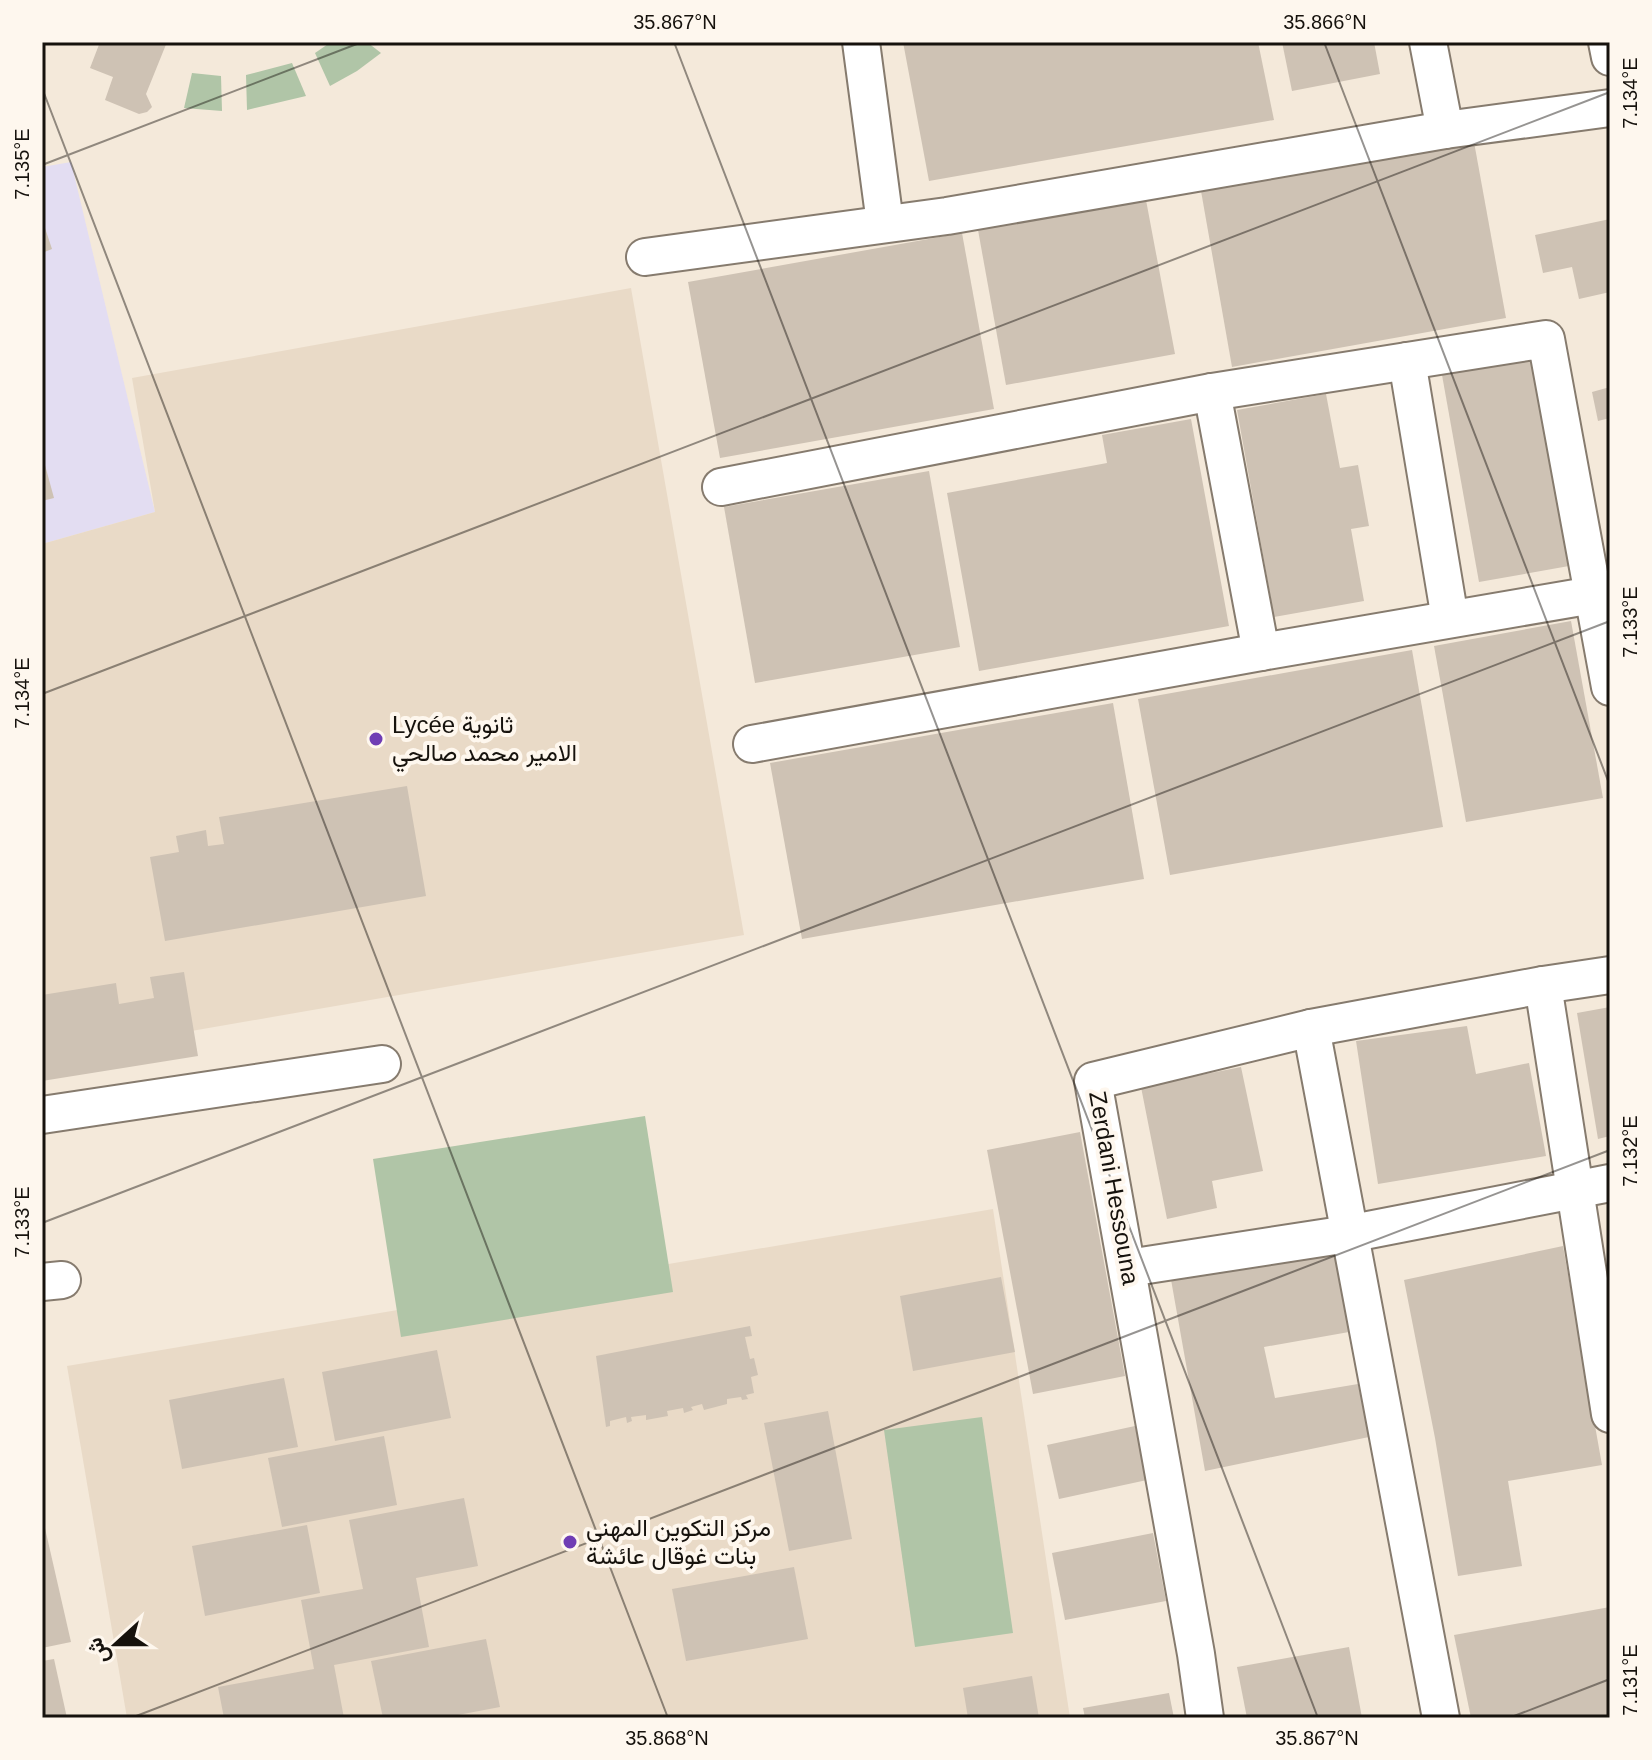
<svg xmlns="http://www.w3.org/2000/svg" width="1652" height="1760" font-family="Arial,Vazirmatn,sans-serif">
<style>
.commercial{fill:#e3ddf2}
.education{fill:#e9dac7}
.green{fill:#b0c5a7}
.building{fill:#cec2b4}
.lines{fill:none;stroke-linecap:round;stroke-linejoin:round}
.street-casing{stroke:#867b6e;stroke-width:40}
.street{stroke:#fff;stroke-width:36}
.ticks{fill:none;stroke:#16120d;stroke-width:2;stroke-opacity:0.45}
.poi-dot{fill:#6f3db4;stroke:#fef7ee;stroke-width:3}
.labels{text-anchor:middle;stroke-width:8;stroke-linejoin:round;paint-order:stroke}
.poi-label{font-size:24px;fill:#16120d;stroke:#fef7ee;text-anchor:start}
.street-label{font-size:24px;fill:#16120d;stroke:#fef7ee}
.neatline{fill:none;stroke:#16120d;stroke-width:3}
.ticks-label{font-size:20px;text-anchor:middle;fill:#16120d}
</style>
<rect width="100%" height="100%" fill="#f4e9da"/>
<path class="commercial" d="M71,162L155,512L42,544V167Z"/>
<g class="education">
<path d="M631,288L744,935L42,1057V544L155,512L132,378Z"/>
<path d="M993,1209L1070,1718H127L67,1366Z"/>
</g>
<g class="green">
<path d="M331,42H367L381,53L357,71L330,86L315,53Z"/>
<path d="M292,63L306,96L247,110L246,75Z"/>
<path d="M192,73L221,76L222,111L184,108Z"/>
<path d="M645,1116L673,1292L401,1337L373,1159Z"/>
<path d="M982,1417L1013,1633L915,1647L884,1430Z"/>
</g>
<g class="building">
<path d="M100,42H167L146,94L152,107L147,112L139,114L105,100L113,77L90,68Z"/>
<path d="M903,42H1258L1274,120L929,181Z"/>
<path d="M1282,42H1374L1380,74L1292,91Z"/>
<path d="M1474,142L1506,318L1232,367L1201,191Z"/>
<path d="M1146,200L1175,354L1006,385L978,230Z"/>
<path d="M42,219L52,249L42,253Z"/>
<path d="M1610,219V292L1579,299L1572,267L1543,273L1535,235Z"/>
<path d="M962,233L994,409L720,458L688,282Z"/>
<path d="M1531,359L1569,566L1479,582L1442,375Z"/>
<path d="M1610,387V418L1598,421L1592,392Z"/>
<path d="M1326,394L1340,468L1358,465L1369,526L1351,529L1364,601L1274,617L1237,410Z"/>
<path d="M1191,419L1229,626L979,671L947,493L1107,463L1102,435Z"/>
<path d="M42,454L54,498L42,501Z"/>
<path d="M929,471L960,647L755,683L724,507Z"/>
<path d="M1571,621L1603,798L1466,822L1434,646Z"/>
<path d="M1412,650L1443,827L1170,875L1138,699Z"/>
<path d="M1113,703L1144,879L802,939L770,763Z"/>
<path d="M407,786L426,896L165,941L150,857L179,852L176,836L206,830L208,846L224,844L219,817Z"/>
<path d="M184,972L198,1056L42,1081V995L116,983L119,1004L154,998L150,977Z"/>
<path d="M1610,1007V1136L1598,1139L1577,1013Z"/>
<path d="M1467,1026L1476,1074L1529,1063L1546,1156L1378,1184L1356,1041Z"/>
<path d="M1241,1067L1263,1171L1212,1181L1217,1208L1167,1219L1141,1087Z"/>
<path d="M1080,1132L1125,1376L1033,1394L987,1150Z"/>
<path d="M1563,1246L1602,1465L1508,1481L1522,1566L1458,1576L1435,1438L1404,1280Z"/>
<path d="M1335,1250L1349,1332L1264,1347L1275,1398L1358,1384L1369,1437L1205,1471L1170,1274Z"/>
<path d="M1001,1277L1015,1352L913,1371L900,1296Z"/>
<path d="M750,1326L752,1336L745,1337L750,1359L754,1358L758,1375L751,1377L754,1393L746,1395L748,1399L742,1400L741,1397L727,1399V1404L704,1410L702,1404L691,1407L693,1410L684,1413L683,1408L667,1411L668,1416L646,1420V1415L631,1417L632,1421L627,1423L626,1417L610,1421V1426L606,1427L596,1356Z"/>
<path d="M437,1350L451,1418L335,1441L322,1372Z"/>
<path d="M284,1378L298,1447L182,1469L169,1400Z"/>
<path d="M828,1411L852,1539L789,1551L764,1423Z"/>
<path d="M1135,1426L1147,1480L1059,1499L1047,1445Z"/>
<path d="M384,1436L397,1505L282,1527L268,1458Z"/>
<path d="M464,1498L478,1566L416,1578L429,1647L334,1665L344,1718H224L218,1687L314,1669L301,1600L363,1589L349,1520Z"/>
<path d="M42,1515L71,1642L42,1648Z"/>
<path d="M307,1525L320,1593L205,1616L192,1546Z"/>
<path d="M1153,1533L1166,1601L1065,1620L1052,1553Z"/>
<path d="M794,1567L808,1639L686,1661L672,1589Z"/>
<path d="M1610,1607V1718H1471L1454,1635Z"/>
<path d="M486,1639L500,1707L442,1718H383L371,1661Z"/>
<path d="M1349,1647L1362,1718H1247L1237,1667Z"/>
<path d="M54,1659L67,1718H42V1661Z"/>
<path d="M1032,1676L1039,1718H968L963,1688Z"/>
<path d="M1169,1693L1174,1718H1085L1083,1708Z"/>
</g>
<g class="lines">
<g class="street-casing">
<g id="street">
<path d="M861,42L885,223"/>
<path d="M1428,42L1445,130"/>
<path d="M1607,42L1610,57"/>
<path d="M645,257L947,216L1445,130L1610,108"/>
<path d="M1407,361L1450,619"/>
<path d="M1212,392L1261,652"/>
<path d="M721,487L1212,392L1546,339L1610,687"/>
<path d="M752,744L1261,652L1593,595"/>
<path d="M1543,985L1610,1414"/>
<path d="M1311,1028L1441,1718"/>
<path d="M42,1115L382,1064"/>
<path d="M1128,1268L1348,1234L1610,1183"/>
<path d="M42,1282L62,1280"/>
<path d="M1205,1718L1196,1654L1093,1081L1311,1028L1543,985L1610,975"/>
</g>
</g>
<use href="#street" class="street"/>
</g>
<path class="ticks" d="M674,42L1318,1718M1324,42L1610,786M42,88L668,1718M42,165L362,42M42,694L1610,92M42,1223L1610,621M131,1718L1610,1150M1509,1718L1610,1679"/>
<g class="poi-dot">
<circle cx="376" cy="739" r="8"/>
<circle cx="570" cy="1542" r="8"/>
</g>
<g class="labels">
<g class="poi-label">
<text x="392" y="733">Lycée ثانوية<tspan x="392" dy="28">الامير محمد صالحي</tspan></text>
<text x="586" y="1536">مركز التكوين المهني<tspan x="586" dy="28">بنات غوقال عائشة</tspan></text>
</g>
<g class="street-label">
<text transform="translate(1114 1188) rotate(80)" y="8">Zerdani Hessouna</text>
</g>
</g>
<rect width="1652" height="1760" fill="none" stroke="#fef7ee" stroke-width="88"/>
<g transform="translate(116 1644) rotate(249)" stroke="#fef7ee" stroke-width="6" paint-order="stroke">
<path d="M0-6L14 30L0 20L-14 30Z" fill="#16120d"/>
<text y="-12" font-size="22" font-weight="bold" text-anchor="middle" fill="#16120d">ش</text>
</g>
<rect x="44" y="44" width="1564" height="1672" class="neatline"/>
<g class="ticks-label">
<text x="675" y="29">35.867°N</text>
<text x="1325" y="29">35.866°N</text>
<text transform="translate(1630 93) rotate(-90)" y="7">7.134°E</text>
<text transform="translate(22 164) rotate(-90)" y="7">7.135°E</text>
<text transform="translate(1630 622) rotate(-90)" y="7">7.133°E</text>
<text transform="translate(22 693) rotate(-90)" y="7">7.134°E</text>
<text transform="translate(1630 1151) rotate(-90)" y="7">7.132°E</text>
<text transform="translate(22 1222) rotate(-90)" y="7">7.133°E</text>
<text transform="translate(1630 1680) rotate(-90)" y="7">7.131°E</text>
<text x="667" y="1745">35.868°N</text>
<text x="1317" y="1745">35.867°N</text>
</g>
</svg>
